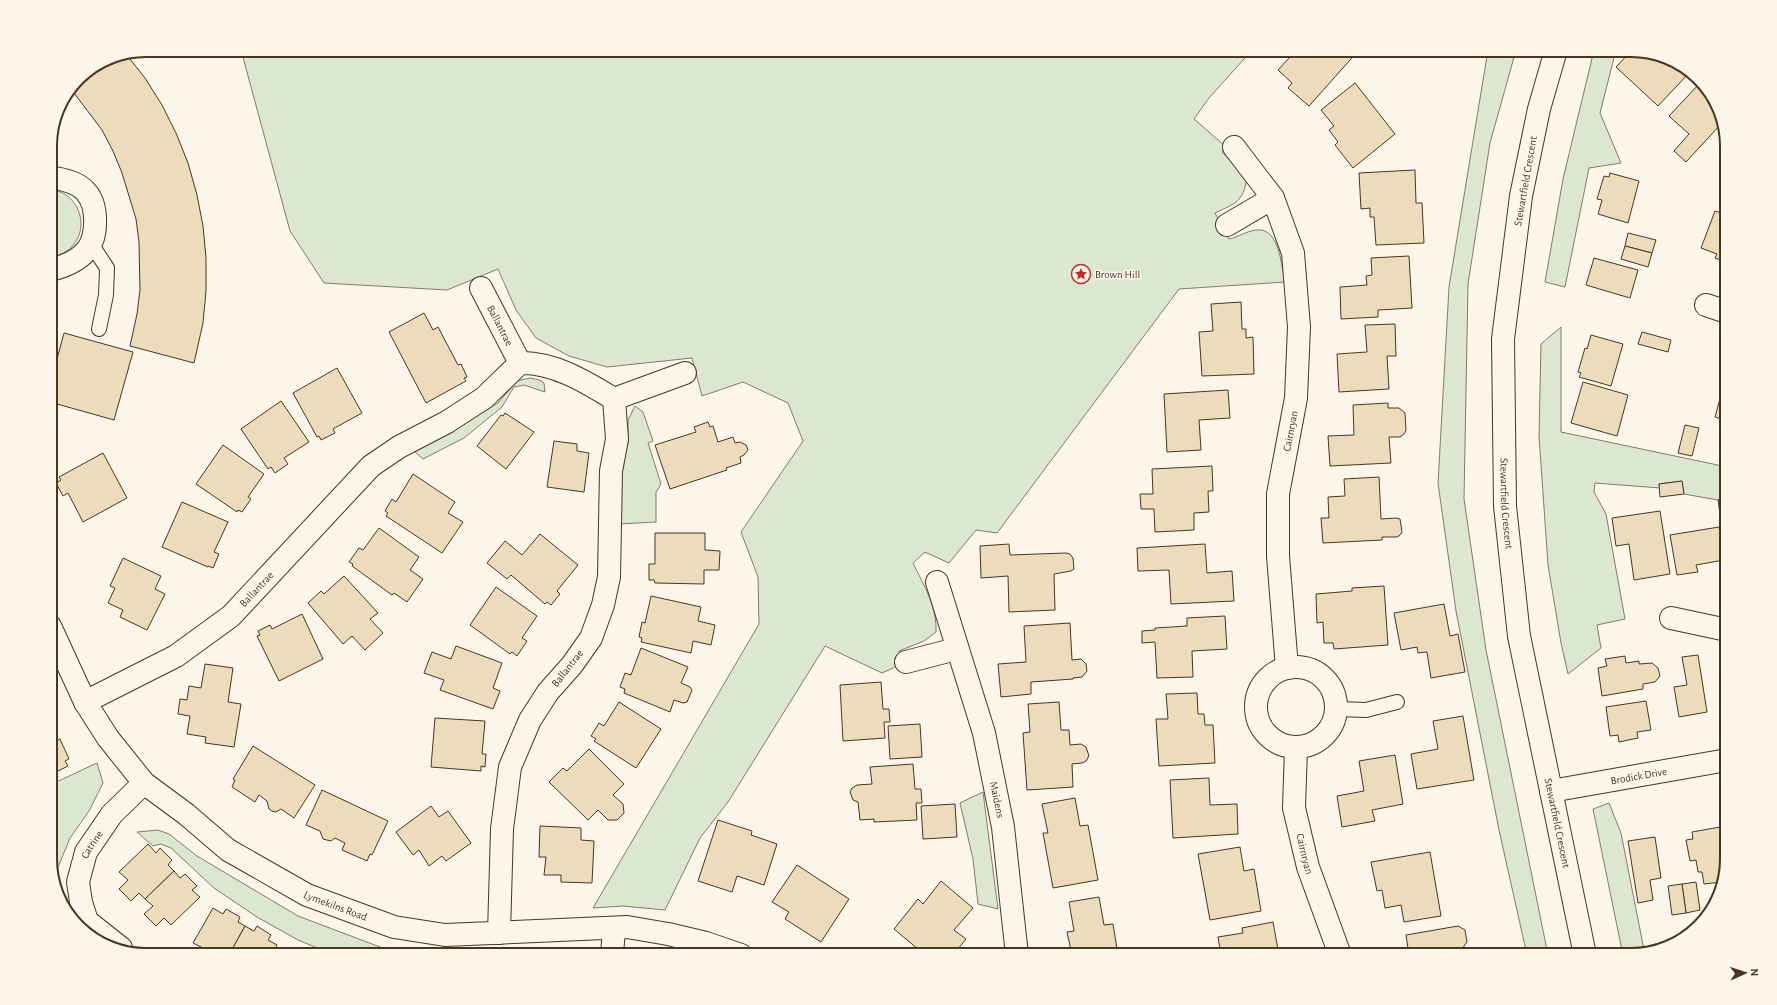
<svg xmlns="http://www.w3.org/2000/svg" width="1777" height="1005" font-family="'Alegreya Sans',sans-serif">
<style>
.green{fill:#dce7d0;stroke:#887966}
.building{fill:#ecdcbc;stroke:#4a3520}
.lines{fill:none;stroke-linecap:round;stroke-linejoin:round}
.service-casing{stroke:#4a3520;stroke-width:16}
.minor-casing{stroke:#4a3520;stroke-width:24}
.tertiary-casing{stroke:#4a3520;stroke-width:24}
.service{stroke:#fbf6e9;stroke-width:14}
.minor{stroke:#fbf6e9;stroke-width:22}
.tertiary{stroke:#fbf6e9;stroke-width:22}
.labels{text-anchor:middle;stroke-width:3;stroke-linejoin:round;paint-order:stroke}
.street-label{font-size:11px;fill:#4a3520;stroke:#fbf6e9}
.poi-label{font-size:11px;fill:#4a3520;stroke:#fbf6e9;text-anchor:start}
.rim{fill:none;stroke:#4a3520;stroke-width:2}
</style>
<rect width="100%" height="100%" fill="#fbf6e9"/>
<g class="green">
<path d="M241,50H1252L1209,98L1194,119L1225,146L1222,152L1247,178C1243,202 1236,203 1215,213L1229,239C1238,237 1247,231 1256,230C1280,227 1281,266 1285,282L1179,289L997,533L976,530L949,563L925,552L913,563C924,586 937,606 936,632L924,641L899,651L902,664L882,673L825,646L728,802L700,838L665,910L623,906L593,908L759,624L758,577L741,532L803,441L788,403L743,382L702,396L692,358L607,367L569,356L536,338L516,310L498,269L447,290L324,283L290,231Z"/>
<path d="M1488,50H1516L1490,143L1468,284L1464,499L1486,650L1548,955H1527L1499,830L1456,611L1438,483L1449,287Z"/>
<path d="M1594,50H1616L1600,113L1621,163L1589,168L1565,287L1545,282L1563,179Z"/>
<path d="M51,190C54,191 59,191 63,193C81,203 87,228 74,244C69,252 59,255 50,258Z"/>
<path d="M1561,327V432L1727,467V498L1718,500L1684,494L1682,481L1659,484L1660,488L1595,483L1594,492L1606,514L1625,619L1597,625L1601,648L1568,674L1561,643L1548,565L1539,436L1541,344Z"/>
<path d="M530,378L539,380L544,383L545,392L524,385L514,387L502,407L464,438L423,459L413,450L465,423L498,403L517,381Z"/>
<path d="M635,406L643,412L653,441L648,443L661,484L656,492V522L619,524L615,474L628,444V420Z"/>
<path d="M97,763L103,783L89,811L70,838L56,872L53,873L50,865V785Z"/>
<path d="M983,792L998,909L978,904L973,859L960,803Z"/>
<path d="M1609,803L1621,833L1644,950L1656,948L1631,955H1623L1593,809Z"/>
<path d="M158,830L169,834L197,856L298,916L380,947L423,955H334L298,940L257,917L214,888L171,848L161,844L153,846L137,832Z"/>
</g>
<g class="building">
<path d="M1280,50H1359L1309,106L1288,88L1292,83L1278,70L1289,58Z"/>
<path d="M1632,50L1668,60L1671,63L1673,61L1678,63L1689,73L1658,106L1616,67Z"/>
<path d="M126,54L145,78L162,105L176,133L188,163L197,195L203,226L206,258V291L203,323L194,363L130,346L137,314L140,290L139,242L136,219L122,173L113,151L102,130L71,89L78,78L110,57Z"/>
<path d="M1355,83L1395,134L1353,168L1335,145L1338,142L1329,130L1334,126L1321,110Z"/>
<path d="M1700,83L1711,93L1721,124L1686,162L1674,151L1689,134L1669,116Z"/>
<path d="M1415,170L1416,203H1422L1424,243L1376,245L1374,217H1370V208L1361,209L1359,173Z"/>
<path d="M1610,173L1639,181L1628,223L1598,214L1602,200L1597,199L1604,176L1609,177Z"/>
<path d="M1715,211L1727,215V262L1715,258L1717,254L1701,248Z"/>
<path d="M1628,233L1656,240L1652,253L1625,246Z"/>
<path d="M1625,246L1652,253L1648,267L1621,259Z"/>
<path d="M1409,256L1412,308L1378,310V317L1341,319L1340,287L1367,285L1366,276L1372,275L1371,258Z"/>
<path d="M1594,258L1638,270L1630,298L1586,285Z"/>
<path d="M1241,302L1242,329H1246V338L1253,337L1254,374L1202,376L1199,332L1213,331L1211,304Z"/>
<path d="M424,313L433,330L438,327L458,365L461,364L467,377L464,378L466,381L426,403L389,332Z"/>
<path d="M1395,324L1396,356H1387L1389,389L1339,392L1337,354L1367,352L1365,325Z"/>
<path d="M1642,332L1671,340L1668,352L1638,344Z"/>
<path d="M64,333L133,352L114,420L50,402V385Z"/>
<path d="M1591,335L1623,344L1611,386L1579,377L1581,373L1578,372L1585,348L1587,349Z"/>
<path d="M337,368L362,413L333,429L335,433L321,440L319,436L317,437L293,393Z"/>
<path d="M1727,373V421L1715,417Z"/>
<path d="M1583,382L1628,395L1617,436L1571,423Z"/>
<path d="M1228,390L1230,418L1199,420L1201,450L1167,452L1164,394Z"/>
<path d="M281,401L309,442L284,458L288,464L275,473L271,467L268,469L241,429Z"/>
<path d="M1388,403V408H1399L1405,413L1406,430L1404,434L1400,437H1389L1391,463L1330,466L1328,436L1354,435L1353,405Z"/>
<path d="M505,413L534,432L506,469L477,446L501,415L503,416Z"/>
<path d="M708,422L710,427L713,426L718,442L733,437L735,443L740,442L746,445L748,450L744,455L740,457L741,463L726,468L727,470L670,489L655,445L696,432L694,427Z"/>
<path d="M1685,425L1699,428L1692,456L1678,453Z"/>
<path d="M554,441L577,444V451L589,453L584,492L547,487Z"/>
<path d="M223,445L264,474L248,497L251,499L242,512L238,510L237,512L196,484Z"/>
<path d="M103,453L127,498L83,522L68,493L63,496L56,483L61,480L59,477Z"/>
<path d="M1212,466L1213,491H1208L1209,512L1194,513V530L1155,532L1154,509H1141L1140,494H1153L1152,469Z"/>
<path d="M413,474L455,502L448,513L463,522L442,553L386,516L388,513L385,511L392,499L396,502Z"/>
<path d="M1379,477L1381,519L1396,518L1400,519L1402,532L1400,535L1397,537H1382V540L1323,543L1321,518H1329L1328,497L1345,496L1344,479Z"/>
<path d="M1682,481L1684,494L1660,497L1659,484Z"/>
<path d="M1727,498V528L1722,529L1718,500Z"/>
<path d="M182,502L228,522L214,552L219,554L213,568L208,566V567L162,547Z"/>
<path d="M1660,511L1670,574L1634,580L1629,544L1616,546L1612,518Z"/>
<path d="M1719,527L1724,560L1696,565L1698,572L1677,575L1670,535Z"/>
<path d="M379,528L419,557L410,570L423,579L407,602L394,593L392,595L352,566L353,564L349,562L359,548L363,550Z"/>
<path d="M655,533H705V550L720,551L719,570H704V584L655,583L654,580H649V564H655Z"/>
<path d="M540,534L578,565L557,591L560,594L551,605L547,602L545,604L511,575L507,579L487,563L505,541L522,555Z"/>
<path d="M1009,544L1010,555L1066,553L1070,554L1073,558L1074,569L1071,571L1054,574L1055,610L1009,612L1008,576L981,578L980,546Z"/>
<path d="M1205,544L1207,573L1232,571L1234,601L1171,604L1169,570L1138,571L1137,548Z"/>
<path d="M123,558L161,576L155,589L165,594L147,630L120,617L123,610L108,603L115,588L110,586Z"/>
<path d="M344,576L378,613L370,619L383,633L365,650L352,636L343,644L308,603L321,591L324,594Z"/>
<path d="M1384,586L1388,645L1334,649L1333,643H1324L1323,622L1317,623L1316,594L1352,591V588Z"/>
<path d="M496,587L537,616L522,638L527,641L517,656L512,652L510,654L470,625Z"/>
<path d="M651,596L701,607L698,621L715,625L711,645L693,641L691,653L641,642L642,638L639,637L642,622L645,623Z"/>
<path d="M1444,604L1450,636L1458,634L1465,672L1431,678L1427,652L1418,653L1417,647L1401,650L1394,613Z"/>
<path d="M302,614L323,659L279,681L257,636L260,635L258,631L270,625L272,629Z"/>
<path d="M1225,616L1227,649L1192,651L1193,677L1157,678L1155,642L1142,643V631L1155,630V628L1187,626V618Z"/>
<path d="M1070,623L1072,660L1081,659L1086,664L1087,671L1082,677L1073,678V679L1031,682V694L1001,697L998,664L1026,662L1024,626Z"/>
<path d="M456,646L502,663L493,688L500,691L493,709L440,690L444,680L424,673L432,652L451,659Z"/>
<path d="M641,648L688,667L681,683L690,687L692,690L687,702L683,703L674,700L670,712L624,693L625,689L620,687L625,673L631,675Z"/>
<path d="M1698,655L1707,712L1679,717L1674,687L1687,685L1682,657Z"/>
<path d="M1625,656L1626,663L1639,661V664L1652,663L1658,668L1660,676L1655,682L1643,684V689L1602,696L1598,668L1607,666L1605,659Z"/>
<path d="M205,664L233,668L228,702L241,704L234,747L205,743L206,737L187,734L190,716L178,714L180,699L187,700L189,686L201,688Z"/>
<path d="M881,682L883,709H889L890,722H884L885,738L843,741L840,685Z"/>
<path d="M1197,693L1198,714H1204L1205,725H1213L1215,763L1159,766L1156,719H1168L1166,694Z"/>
<path d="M1646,701L1651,730L1637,732L1638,738L1619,742L1618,735L1610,736L1606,707Z"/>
<path d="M619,702L661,729L636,768L594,741L596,739L591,736L599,723L604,726Z"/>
<path d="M1059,702L1061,730H1069L1070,745L1081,744L1086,747L1089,756L1086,761L1082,763L1072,764L1073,787L1027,790L1023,733L1030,732L1028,704Z"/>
<path d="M1463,716L1474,780L1417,789L1411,754L1438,749L1433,721Z"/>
<path d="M435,718L485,721L482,754H486L485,767L481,766V771L431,767Z"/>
<path d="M920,724L922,757L890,759L888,726Z"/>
<path d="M53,735L56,741L60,739L69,759L65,761L68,766L56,772L58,777L50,781V737Z"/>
<path d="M253,746L315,785L294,818L281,809L276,812L272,811L269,809L267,801L259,795L255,802L232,787L235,780L233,779Z"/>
<path d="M589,749L624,784L613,795L623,804L624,813L617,820H608L598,810L588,820L549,782L563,768L567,771Z"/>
<path d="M1395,755L1403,804L1372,810L1375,821L1342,827L1337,796L1364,791L1359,761Z"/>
<path d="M913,764L915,789H921L922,803H916L917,820L874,822V819L860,820L858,802L853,800L850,792L852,788L857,785L872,784L870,767Z"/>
<path d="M1209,778L1210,805L1237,804L1238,834L1173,838L1170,780Z"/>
<path d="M322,790L388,821L372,855L370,854L367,861L342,850L345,843L335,838L331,841L323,839L320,831L306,825Z"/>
<path d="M1075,798L1080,826L1088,825L1098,880L1053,888L1043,833H1048L1042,804Z"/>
<path d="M955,804L957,837L923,839L921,806Z"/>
<path d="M431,806L439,817L448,811L471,843L446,861L442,856L429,866L419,850L413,855L396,832Z"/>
<path d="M718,820L752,831L751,835L777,844L764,885L737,876L732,892L698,881Z"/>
<path d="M540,826L581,828V840L594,841L592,883L561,882V875H544L546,857H539Z"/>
<path d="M1720,827L1726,863L1725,868L1721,869L1722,876L1721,882L1704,884L1702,872H1698L1696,860L1690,861L1686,840L1693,839L1692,832Z"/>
<path d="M1655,837L1661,878L1650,880L1653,900L1638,903L1628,841Z"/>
<path d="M148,844L156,853L160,848L172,860L168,865L174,871L145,899L139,893L131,901L119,889L128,880L119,872Z"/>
<path d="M1240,847L1244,871L1254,869L1261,911L1210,920L1198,854Z"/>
<path d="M1430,852L1441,916L1404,922L1401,905L1385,908L1382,890L1377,891L1371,862Z"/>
<path d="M797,865L849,899L821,942L785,919L789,912L772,902Z"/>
<path d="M174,871L180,878L185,874L197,886L192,890L200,897L171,925L164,918L156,926L144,914L153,906L145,899Z"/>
<path d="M941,881L973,908L954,930L966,939L953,955H925L894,929L918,899L923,904Z"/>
<path d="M1696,882L1700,910L1686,913L1682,884Z"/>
<path d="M1682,884L1686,913L1672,915L1668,886Z"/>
<path d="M1099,897L1104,925L1113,924L1118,955H1072L1067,932L1074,931L1069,902Z"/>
<path d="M213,908L223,914L226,909L240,917L238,922L245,926L229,955H200L203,948L193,943Z"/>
<path d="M1273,922L1279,955H1221L1218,937L1243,933L1242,928Z"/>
<path d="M245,926L254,931L257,926L271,935L268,940L277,945L272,955H229Z"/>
<path d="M1458,926L1465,930L1467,942L1462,949L1451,950L1452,955H1409L1406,935Z"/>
<path d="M309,948L325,955H294L296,950L307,954Z"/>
</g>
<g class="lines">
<g class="service-casing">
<g id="service">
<path d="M90,242L107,268L106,295L99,329"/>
<path d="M1337,709L1366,710L1397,702"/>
</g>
</g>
<g class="minor-casing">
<g id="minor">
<path d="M1234,147L1273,198L1293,253L1299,327L1296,398L1278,494V556L1287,668"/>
<path d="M50,177C62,179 78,182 86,192C98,205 98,236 87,250C78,261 63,267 50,270"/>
<path d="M1227,225L1273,198"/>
<path id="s1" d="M481,288L520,363"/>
<path d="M1706,305L1727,312"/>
<path d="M614,399L685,373"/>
<path id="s2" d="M937,582L984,733L1003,827L1017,955"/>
<path d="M1671,618L1727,630"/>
<path id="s3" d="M50,626L85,702L108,738L144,783L186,814L228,850L307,895L394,927L445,935L627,927L668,934L706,943L741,955"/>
<path d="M906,662L956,649"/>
<circle cx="1296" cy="707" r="40"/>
<path id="s4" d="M85,702L176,656L231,616L371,466L399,447L447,422L484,398L520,363C554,362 586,382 614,399L617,439L611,471L609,577L603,605L591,638L572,665L548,692L530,720L510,767L502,829L499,933"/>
<path id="s5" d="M1296,748L1294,808L1308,867L1340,955"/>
<path id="s6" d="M1551,791L1727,760"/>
<path id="s7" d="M121,948L87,921L81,902L78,882L86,852L112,814L144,783"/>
<path d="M612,955L614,928"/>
</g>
</g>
<g class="tertiary-casing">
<g id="tertiary">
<path id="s8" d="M1556,50L1539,109L1521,196L1503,339L1505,506L1519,636L1585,955"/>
</g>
</g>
<use href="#service" class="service"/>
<use href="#minor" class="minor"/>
<use href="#tertiary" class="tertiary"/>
</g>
<defs>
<g id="sight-ring" transform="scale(1)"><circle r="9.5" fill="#fbf6e9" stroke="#c62828" stroke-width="1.5"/><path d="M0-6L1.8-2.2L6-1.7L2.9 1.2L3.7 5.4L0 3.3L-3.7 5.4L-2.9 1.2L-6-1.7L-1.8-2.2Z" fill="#c62828"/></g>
</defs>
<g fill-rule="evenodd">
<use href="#sight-ring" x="1081" y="274"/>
</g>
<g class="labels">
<g class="street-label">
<text transform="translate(1525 181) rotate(-80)" y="4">Stewartfield Crescent</text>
<text dy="4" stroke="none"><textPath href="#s1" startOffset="42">Ballantrae</textPath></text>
<text transform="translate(1290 431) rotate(-79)" y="4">Cairnryan</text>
<text dy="4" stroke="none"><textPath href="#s8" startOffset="459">Stewartfield Crescent</textPath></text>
<text dy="4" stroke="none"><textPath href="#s4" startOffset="207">Ballantrae</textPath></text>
<text transform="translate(567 668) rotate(-52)" y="4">Ballantrae</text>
<text dy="4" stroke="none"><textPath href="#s6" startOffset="89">Brodick Drive</textPath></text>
<text dy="4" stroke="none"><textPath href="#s2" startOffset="226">Maidens</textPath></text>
<text dy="4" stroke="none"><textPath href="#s8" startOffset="783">Stewartfield Crescent</textPath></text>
<text dy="4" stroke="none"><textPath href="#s7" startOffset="124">Catrine</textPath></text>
<text dy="4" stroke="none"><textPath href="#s5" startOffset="107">Cairnryan</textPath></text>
<text dy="4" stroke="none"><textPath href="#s3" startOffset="413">Lymekilns Road</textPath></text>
</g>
<g class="poi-label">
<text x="1095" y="278">Brown Hill</text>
</g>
</g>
<path d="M0 0H1777V1005H0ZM146 57H1631A89 89 0 0 1 1720 146V859A89 89 0 0 1 1631 948H146A89 89 0 0 1 57 859V146A89 89 0 0 1 146 57Z" fill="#fbf6e9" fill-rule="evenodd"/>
<path class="rim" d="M146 57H1631A89 89 0 0 1 1720 146V859A89 89 0 0 1 1631 948H146A89 89 0 0 1 57 859V146A89 89 0 0 1 146 57Z"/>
<g transform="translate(1745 973) rotate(87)" stroke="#fbf6e9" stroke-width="3" paint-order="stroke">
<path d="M0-3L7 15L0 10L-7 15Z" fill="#4a3520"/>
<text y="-6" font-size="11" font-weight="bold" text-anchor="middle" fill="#4a3520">N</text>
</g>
</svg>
